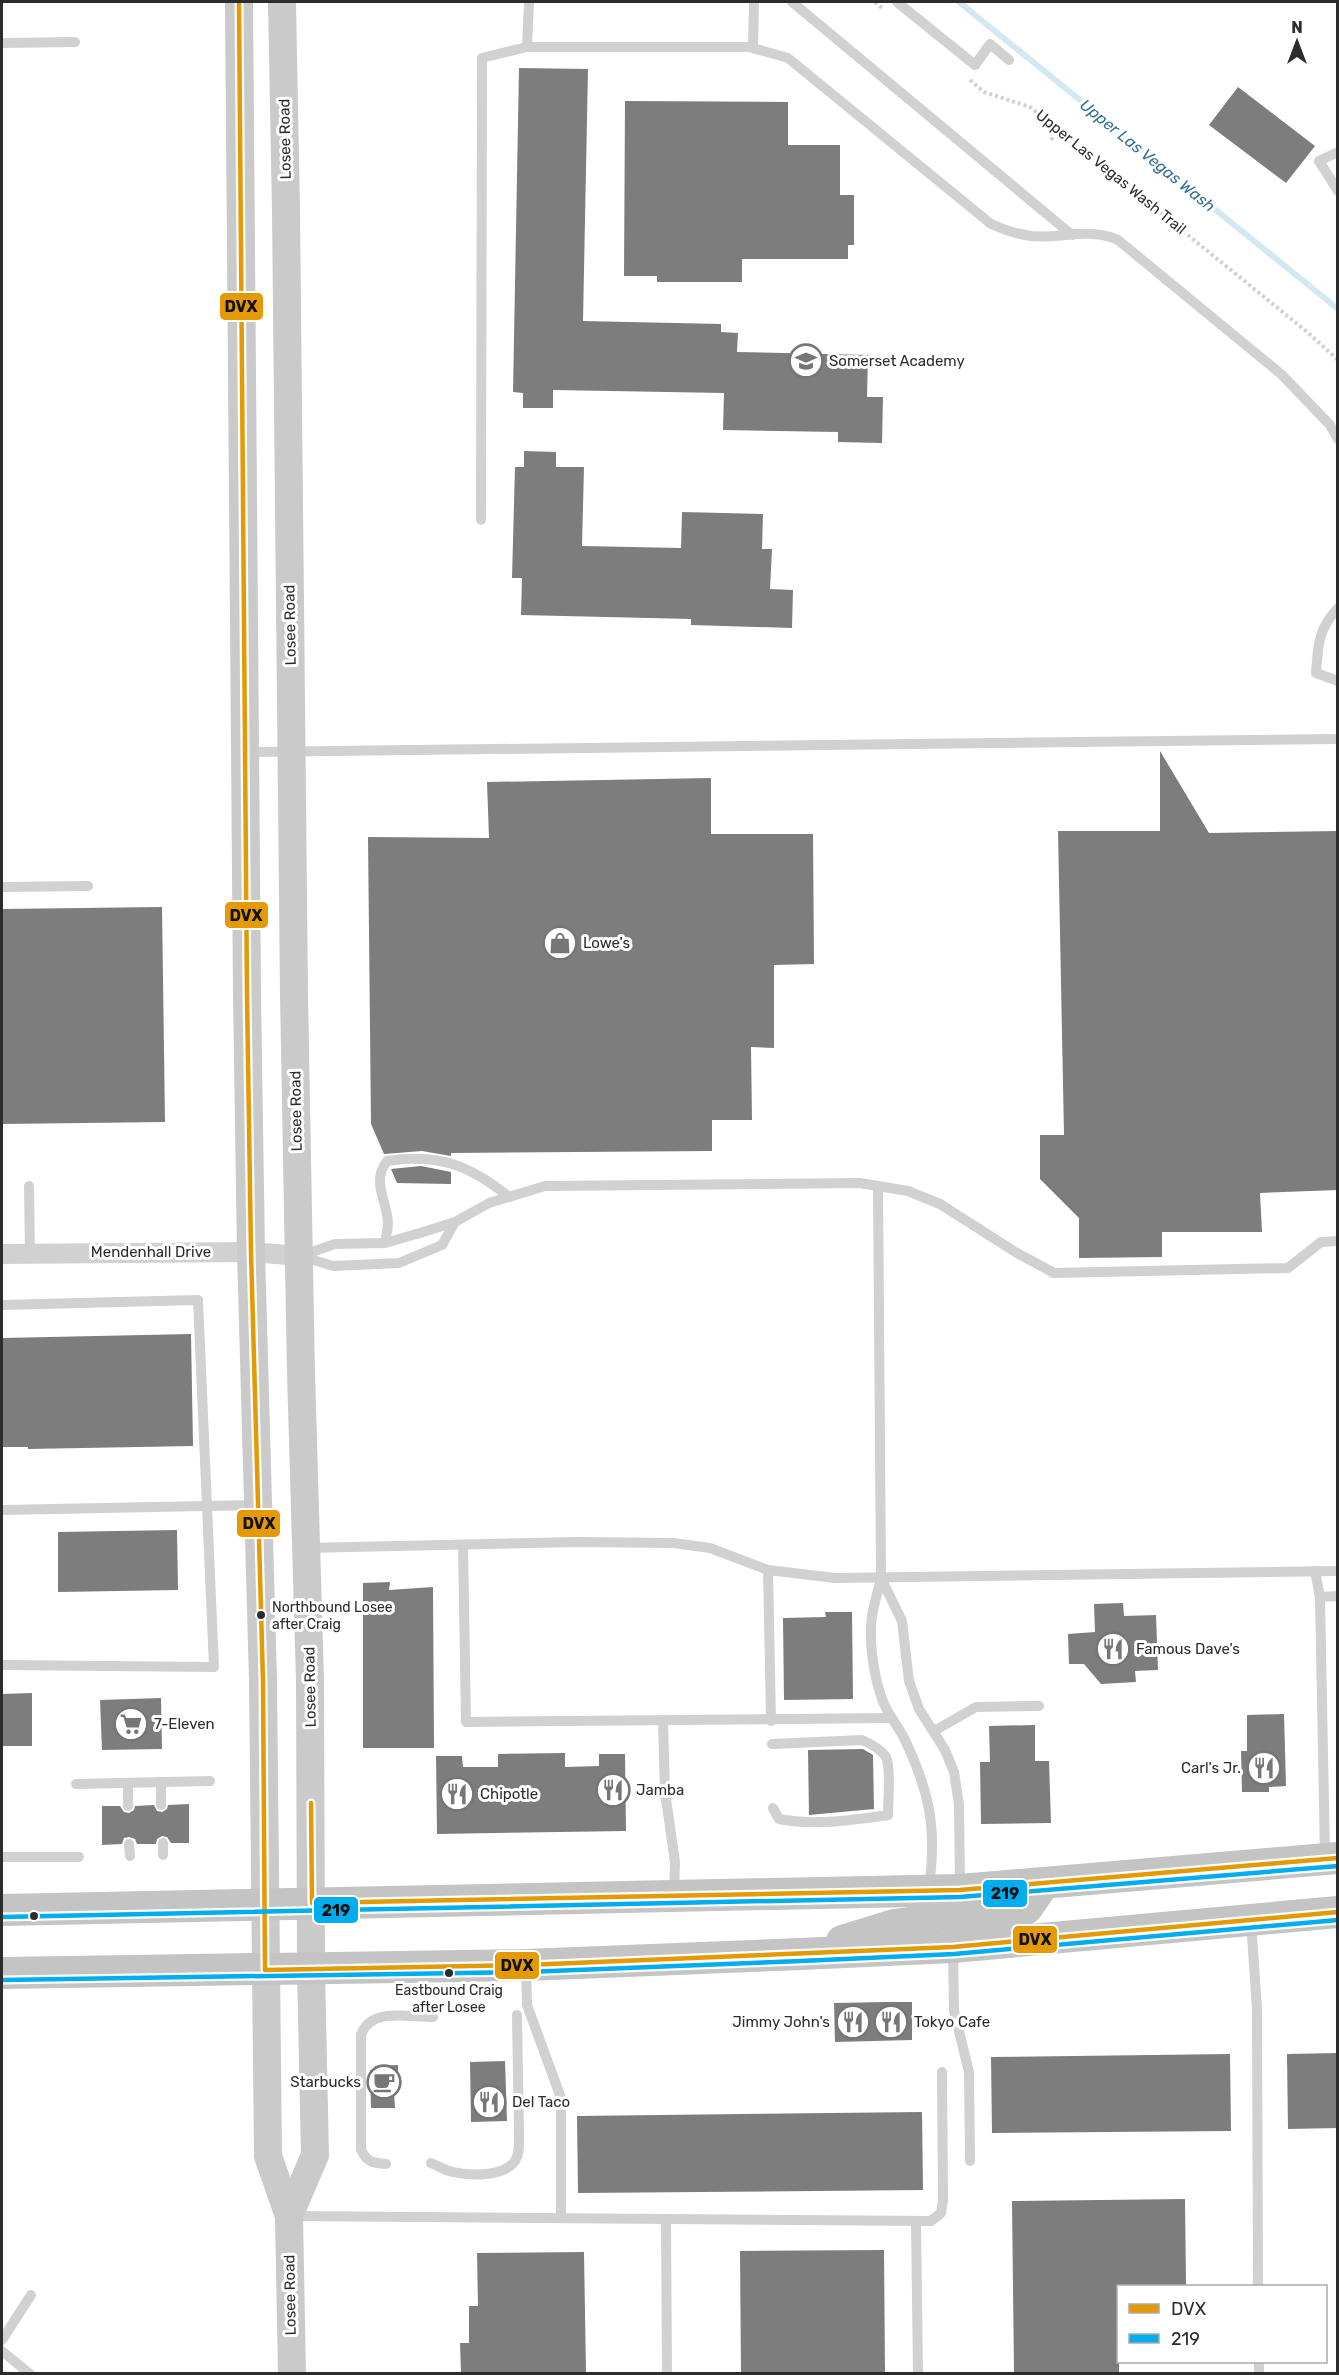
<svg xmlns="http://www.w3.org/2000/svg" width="1339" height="2375" font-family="Rubik,sans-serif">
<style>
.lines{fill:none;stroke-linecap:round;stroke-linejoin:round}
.stream{stroke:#d4e8f2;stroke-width:6}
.building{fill:#7d7d7d}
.path{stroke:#d1d1d1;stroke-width:4;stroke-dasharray:3 3;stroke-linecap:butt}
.service{stroke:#d1d1d1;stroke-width:10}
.minor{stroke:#d1d1d1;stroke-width:20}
.secondary{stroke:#cacaca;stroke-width:28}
.primary{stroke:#c4c4c4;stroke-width:32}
.bus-1-casing{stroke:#fff;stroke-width:9}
.bus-2-casing{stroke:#fff;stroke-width:9}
.bus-1{stroke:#e39a04;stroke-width:4.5}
.bus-2{stroke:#00adef;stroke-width:4.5}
.bus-dot{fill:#2c2c2c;stroke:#fff;stroke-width:2}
.labels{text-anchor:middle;stroke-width:6;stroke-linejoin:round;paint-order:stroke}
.bus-label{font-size:14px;fill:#2c2c2c;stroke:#fff;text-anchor:start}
.street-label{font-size:15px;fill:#2c2c2c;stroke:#fff}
.poi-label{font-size:15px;fill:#2c2c2c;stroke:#fff;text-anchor:start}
.water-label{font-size:16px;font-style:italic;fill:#357292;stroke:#fff}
.line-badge{stroke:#fff;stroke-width:2}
.pale-badge-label{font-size:16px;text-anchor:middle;font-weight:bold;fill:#111}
</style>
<rect width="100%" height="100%" fill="#fff"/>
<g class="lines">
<path class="stream" d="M959,2L1338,309"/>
</g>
<g class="building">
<path d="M519,68L588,69L583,321L721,324V332L738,333L737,352L868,355L867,397H883L882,443L838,442V432L723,430L724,393L553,390V408H523V393L513,392Z"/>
<path d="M1238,87L1315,146L1286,183L1209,125Z"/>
<path d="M625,101L788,102V145H840V195H854V245H848V259H742V282H657V276H624Z"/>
<path d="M524,451L556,452V467H584L582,546L681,548L682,512L763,514L762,549H772L770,589L793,590L792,628L691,625V619L521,615L522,578H512L515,467H524Z"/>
<path d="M1160,751L1209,833L1338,831V1190L1260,1193L1262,1232H1162V1257L1079,1258V1218L1040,1179V1135H1064L1058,831H1160Z"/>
<path d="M711,778V834H813L814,964L774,965V1048L751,1047L752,1120H712V1151L451,1153V1156L422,1151L384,1154L371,1124L368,837L489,838L487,782Z"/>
<path d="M162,907L165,1122L2,1124V909Z"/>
<path d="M421,1166L451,1172V1184L397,1183L391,1169Z"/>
<path d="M191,1334L193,1446L28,1449V1447H2V1338Z"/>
<path d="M177,1530L178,1590L58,1592V1532Z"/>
<path d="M390,1582L389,1590L433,1587L434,1748H363V1583Z"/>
<path d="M1123,1603L1124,1616L1156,1615L1158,1670L1135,1671L1136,1682L1101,1684L1084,1664H1069L1068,1634L1095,1632L1094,1604Z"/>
<path d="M825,1612H852L853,1699L784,1700L783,1618L826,1617Z"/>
<path d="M32,1693V1746H2V1694Z"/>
<path d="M161,1698L162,1749L102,1750L100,1700Z"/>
<path d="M1284,1714L1286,1786L1269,1787V1792H1242L1241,1751H1247V1715Z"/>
<path d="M1035,1725V1761H1049L1051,1823L981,1824L980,1762H990L989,1726Z"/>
<path d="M863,1749L873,1755L874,1809L809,1815L808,1750Z"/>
<path d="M565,1753V1767L599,1766V1754H625L626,1831L437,1834L436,1756H462L463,1767H498V1754Z"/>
<path d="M189,1804V1843H171L167,1837L162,1836L157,1839L156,1844H137L135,1839L129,1837L124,1838L122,1844L102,1845V1806H120L124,1812L129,1813L134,1810L135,1806L154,1805L157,1811L162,1812L167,1809L168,1805Z"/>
<path d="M886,2002H912V2040L835,2042L834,2003Z"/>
<path d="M1338,2053V2128L1288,2129L1287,2054Z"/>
<path d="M1230,2054L1231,2131L992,2133L991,2057Z"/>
<path d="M505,2061L507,2121L471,2122L470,2062Z"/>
<path d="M398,2065V2093H394L395,2108H371L370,2070H375V2066Z"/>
<path d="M922,2112L923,2190L578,2193L577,2116Z"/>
<path d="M1185,2199L1186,2286H1119V2373H1014L1012,2201Z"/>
<path d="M884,2250L885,2373H741L740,2251Z"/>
<path d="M584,2252L586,2373H461L460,2343H469V2306H478L477,2253Z"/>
</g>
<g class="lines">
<g class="path">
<path d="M875,2L883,9"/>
<path d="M970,80L984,92L1030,107L1306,331L1338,360"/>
<path d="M1051,140L1058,129"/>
</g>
<g class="service">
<path d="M792,2L1072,235"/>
<path d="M897,2L975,65L990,44L1009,60"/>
<path d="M2,43L75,42"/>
<path d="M527,47L529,2"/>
<path d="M753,48L754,2"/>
<path d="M1338,152L1319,161L1338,191"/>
<path d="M481,520L482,58L527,47H749L788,58L991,224C1004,230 1016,234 1031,236C1059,239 1092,227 1118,240L1281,374L1330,425L1338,439"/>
<path d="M1338,608C1318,629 1318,646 1316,673L1338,681"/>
<path d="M247,752L1338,739"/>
<path d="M2,887L88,886"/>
<path d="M29,1186L30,1253"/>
<path d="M878,1186L881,1578C878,1593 871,1611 871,1627C870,1651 875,1682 884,1704C890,1717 899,1728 905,1740C930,1793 937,1829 929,1887"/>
<path d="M385,1243C386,1236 388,1229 388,1223C387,1200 371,1182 387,1161C437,1153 470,1165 509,1197"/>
<path d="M300,1256L335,1244L385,1243L420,1233L455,1222L489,1203L545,1186L860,1183L908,1191L940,1204L1017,1253L1054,1273L1288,1268L1321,1242L1338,1241"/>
<path d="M300,1256L333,1266L399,1263L442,1245L455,1222"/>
<path d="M2,1305L198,1300L214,1667L2,1665"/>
<path d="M2,1510L257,1505"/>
<path d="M463,1545L466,1722L892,1718"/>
<path d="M306,1548L577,1542L673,1543L710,1548L768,1570L835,1578L1338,1571"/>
<path d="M768,1570L771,1721"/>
<path d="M1315,1571L1320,1597L1325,1856"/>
<path d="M881,1578L902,1621L909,1681L919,1709L945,1750L954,1772L959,1805L960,1886"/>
<path d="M1320,1597L1338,1596"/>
<path d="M663,1721L665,1792L675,1862L674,1894"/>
<path d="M934,1731L976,1707L1039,1706"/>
<path d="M772,1744L862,1740C871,1744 881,1749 886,1757C891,1767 888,1803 888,1815C852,1820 815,1826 779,1819L773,1808"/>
<path d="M161,1782V1805"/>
<path d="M128,1783V1806"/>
<path d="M76,1784L210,1781"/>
<path d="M163,1843V1855"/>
<path d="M129,1844L130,1856"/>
<path d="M2,1857H79"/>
<path d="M1251,1921L1257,2009L1258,2286"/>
<path d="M953,1950L954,2011L969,2072L970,2161"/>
<path d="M526,1966L527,2005L561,2098V2218"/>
<path d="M431,2163C438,2166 446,2171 453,2172C470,2176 504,2177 515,2161C520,2153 519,2143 519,2134L517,2015"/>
<path d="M386,2164C373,2163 366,2162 361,2149V2035C370,2007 409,2017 433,2017"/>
<path d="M292,2216L931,2221L941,2213L943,2200L942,2072"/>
<path d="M666,2219L667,2374"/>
<path d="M916,2221L918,2374"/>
<path d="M2,2340L31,2295"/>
<path d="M2,2351L30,2374"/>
<path d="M1259,2362V2374"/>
</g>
<path class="minor" d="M2,1254L251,1252L300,1256"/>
<g class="secondary">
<path d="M239,2L247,995L251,1252L263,1681L268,2156L289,2216L292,2374"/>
<path d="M282,2L286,211L294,995L301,1373L310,1680L311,1970L315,2155L289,2216"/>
</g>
<g class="primary">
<path d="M2,1910L960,1890L1338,1858"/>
<path d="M842,1941L894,1925L931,1920L947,1911L960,1890"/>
<path d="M953,1947L970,1922L979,1919L1020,1912L1027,1908L1044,1883"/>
<path d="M2,1973L526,1965L801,1954L953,1947L1338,1912"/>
</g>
<g class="bus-1-casing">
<g id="bus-1">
<path d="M239,2L247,995L251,1252L263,1681L265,1970L526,1965L953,1947L1338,1912"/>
<path d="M311,1803L312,1903L960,1890L1338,1858"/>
</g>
</g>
<g class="bus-2-casing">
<g id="bus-2">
<path d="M2,1917L960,1897L1338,1866"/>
<path d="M2,1980L526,1972L801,1961L954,1954L1338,1920"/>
</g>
</g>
<use href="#bus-1" class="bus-1"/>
<use href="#bus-2" class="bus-2"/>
</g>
<defs>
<g id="school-ring" transform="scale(1.725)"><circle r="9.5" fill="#fff" stroke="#767676" stroke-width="1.5"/><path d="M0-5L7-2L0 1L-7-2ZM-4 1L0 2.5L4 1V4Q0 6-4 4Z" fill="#767676"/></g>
<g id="shop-ring" transform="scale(1.725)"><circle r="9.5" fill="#fff" stroke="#767676" stroke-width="1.5"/><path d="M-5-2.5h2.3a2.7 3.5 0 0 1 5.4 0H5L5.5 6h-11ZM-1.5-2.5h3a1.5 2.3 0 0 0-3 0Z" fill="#767676"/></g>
<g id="restaurant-ring" transform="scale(1.725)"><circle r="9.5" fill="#fff" stroke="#767676" stroke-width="1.5"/><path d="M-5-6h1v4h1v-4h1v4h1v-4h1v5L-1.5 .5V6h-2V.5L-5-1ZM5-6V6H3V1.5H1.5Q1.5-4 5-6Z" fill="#767676"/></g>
<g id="supermarket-ring" transform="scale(1.725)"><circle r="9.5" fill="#fff" stroke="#767676" stroke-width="1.5"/><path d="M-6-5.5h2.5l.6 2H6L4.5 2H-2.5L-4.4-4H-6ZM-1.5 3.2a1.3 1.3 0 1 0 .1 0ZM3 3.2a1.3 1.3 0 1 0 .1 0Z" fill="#767676"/></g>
<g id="cafe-ring" transform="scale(1.725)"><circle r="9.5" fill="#fff" stroke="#767676" stroke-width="1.5"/><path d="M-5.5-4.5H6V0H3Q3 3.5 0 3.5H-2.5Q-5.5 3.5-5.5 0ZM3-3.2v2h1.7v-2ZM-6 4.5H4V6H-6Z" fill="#767676"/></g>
</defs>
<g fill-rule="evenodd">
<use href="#school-ring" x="806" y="361"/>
<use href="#shop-ring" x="560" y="943"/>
<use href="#restaurant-ring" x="1113" y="1649"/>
<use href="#supermarket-ring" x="131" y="1724"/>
<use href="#restaurant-ring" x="1264" y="1768"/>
<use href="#restaurant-ring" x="613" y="1790"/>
<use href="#restaurant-ring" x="457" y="1794"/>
<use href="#restaurant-ring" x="853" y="2022"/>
<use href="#restaurant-ring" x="891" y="2022"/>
<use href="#cafe-ring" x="384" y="2082"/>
<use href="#restaurant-ring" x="489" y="2102"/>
</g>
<g class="bus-dot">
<circle cx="261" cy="1615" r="5"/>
<circle cx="34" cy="1916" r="5"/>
<circle cx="449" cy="1973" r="5"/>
</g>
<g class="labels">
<g class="bus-label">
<text x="272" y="1612">Northbound Losee<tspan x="272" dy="17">after Craig</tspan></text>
<text x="449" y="1995" text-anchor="middle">Eastbound Craig<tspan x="449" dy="17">after Losee</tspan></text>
</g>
<g class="street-label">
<text transform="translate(285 139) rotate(-91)" y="5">Losee Road</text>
<text transform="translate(1111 172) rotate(39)" y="5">Upper Las Vegas Wash Trail</text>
<text transform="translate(290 625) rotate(-91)" y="5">Losee Road</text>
<text transform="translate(296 1111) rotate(-91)" y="5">Losee Road</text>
<text x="151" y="1257">Mendenhall Drive</text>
<text transform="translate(310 1687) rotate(-91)" y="5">Losee Road</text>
<text transform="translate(290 2295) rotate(-91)" y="5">Losee Road</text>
</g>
<g class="poi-label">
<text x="829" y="366">Somerset Academy</text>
<text x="583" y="948">Lowe's</text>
<text x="1136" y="1654">Famous Dave's</text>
<text x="154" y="1729">7-Eleven</text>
<text x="1241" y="1773" text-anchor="end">Carl's Jr.</text>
<text x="636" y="1795">Jamba</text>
<text x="480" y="1799">Chipotle</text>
<text x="830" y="2027" text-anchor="end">Jimmy John's</text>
<text x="914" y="2027">Tokyo Cafe</text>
<text x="361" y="2087" text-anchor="end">Starbucks</text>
<text x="512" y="2107">Del Taco</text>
</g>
<g class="water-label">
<text transform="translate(1148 155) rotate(39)" y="6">Upper Las Vegas Wash</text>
</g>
</g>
<g class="line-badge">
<rect x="219" y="292" width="45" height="29" rx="6" fill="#e39a04"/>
<rect x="224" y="901" width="45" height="28" rx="6" fill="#e39a04"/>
<rect x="236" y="1509" width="45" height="29" rx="6" fill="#e39a04"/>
<rect x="982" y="1879" width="46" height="29" rx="6" fill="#00adef"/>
<rect x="313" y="1896" width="46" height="28" rx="6" fill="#00adef"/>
<rect x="1012" y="1925" width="46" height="29" rx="6" fill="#e39a04"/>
<rect x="494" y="1951" width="46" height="29" rx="6" fill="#e39a04"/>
</g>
<g class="pale-badge-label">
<text x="241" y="312">DVX</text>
<text x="246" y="921">DVX</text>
<text x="259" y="1529">DVX</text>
<text x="1005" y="1899">219</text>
<text x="336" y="1916">219</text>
<text x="1035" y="1945">DVX</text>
<text x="517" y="1971">DVX</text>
</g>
<rect width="1339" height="2375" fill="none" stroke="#2c2c2c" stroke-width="6"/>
<rect x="1117" y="2285" width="210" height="78" fill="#ffffff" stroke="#ababab" stroke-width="1.5"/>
<rect x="1129" y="2304" width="30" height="9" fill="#e39a04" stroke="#ababab" stroke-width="1.5"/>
<text x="1171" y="2315" font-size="18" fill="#2c2c2c">DVX</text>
<rect x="1129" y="2334" width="30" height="9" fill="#00adef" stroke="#ababab" stroke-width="1.5"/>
<text x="1171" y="2345" font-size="18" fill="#2c2c2c">219</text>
<g transform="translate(1297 42)" stroke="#ffffff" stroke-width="4.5" paint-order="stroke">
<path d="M0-4.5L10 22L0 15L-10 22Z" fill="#2c2c2c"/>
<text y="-9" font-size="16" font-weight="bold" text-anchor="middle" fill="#2c2c2c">N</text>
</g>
</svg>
